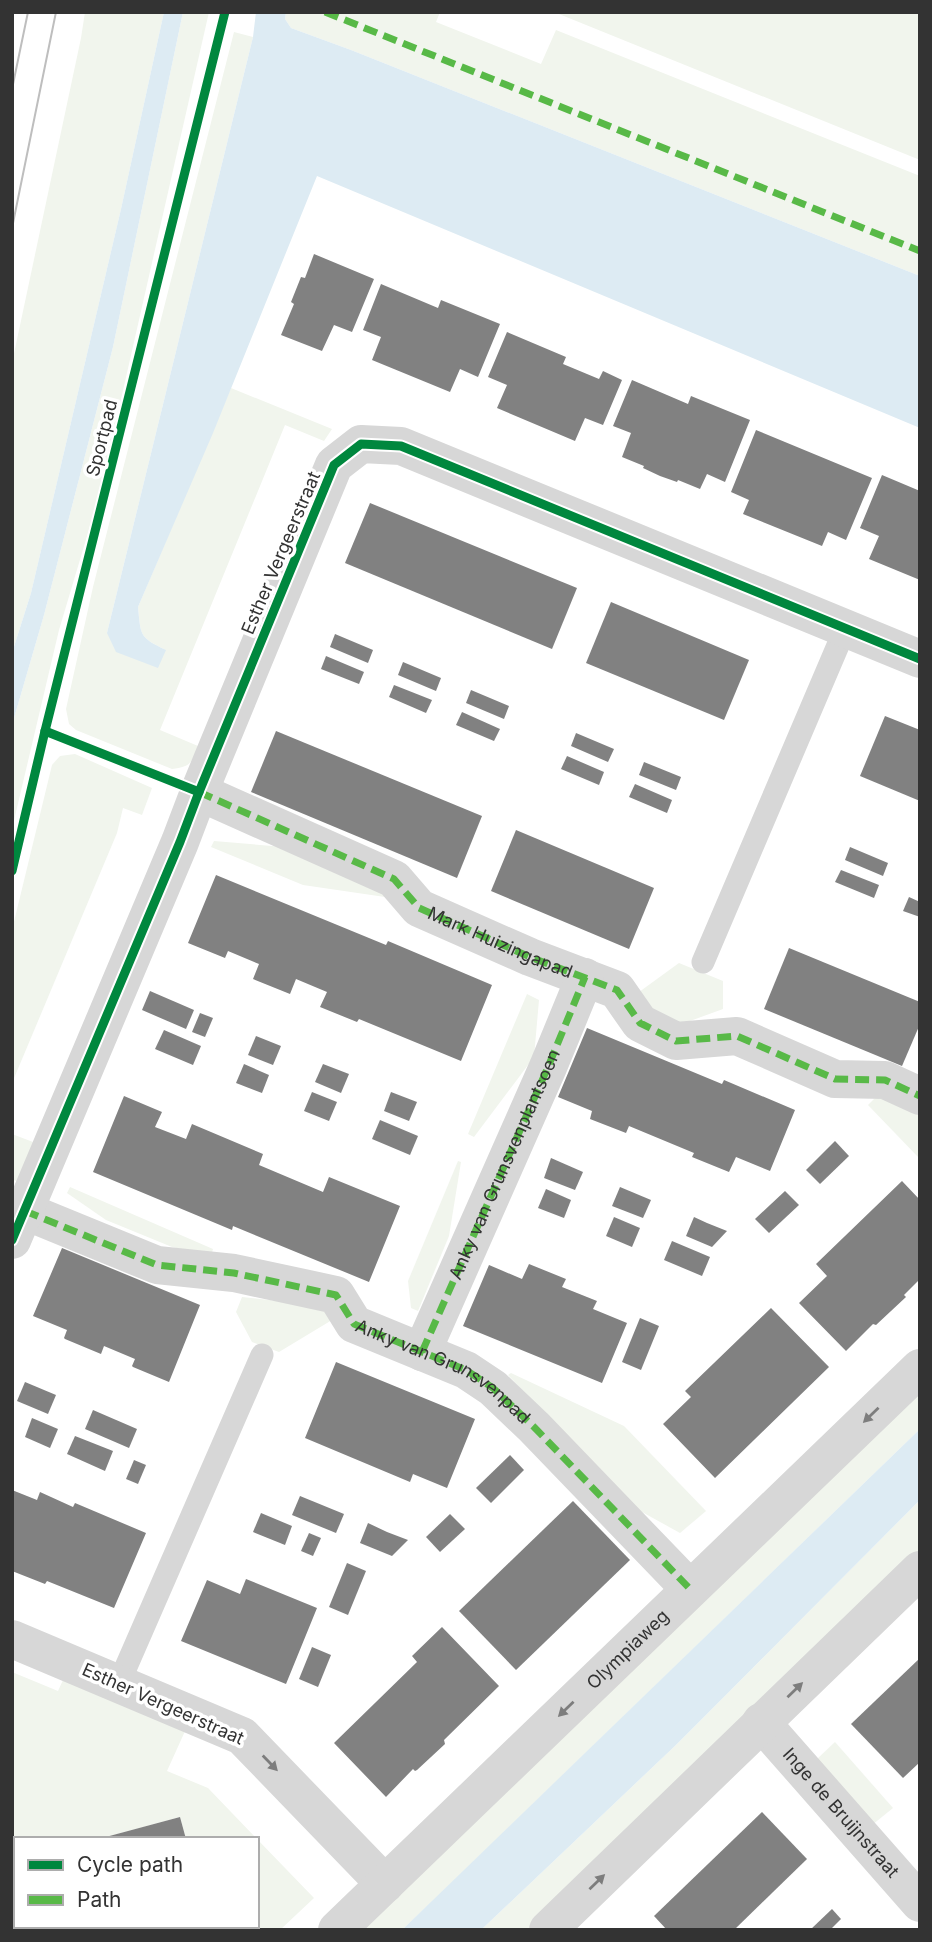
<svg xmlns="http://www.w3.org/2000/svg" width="932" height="1942" font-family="Inter,sans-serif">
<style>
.green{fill:#f1f5ed}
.water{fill:#ddebf3}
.building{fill:#818181}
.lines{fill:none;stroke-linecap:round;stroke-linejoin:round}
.lane{stroke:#d7d7d7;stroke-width:23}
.street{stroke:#d7d7d7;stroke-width:38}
.tram{stroke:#bebebe;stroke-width:2}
.quiet{stroke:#58b947;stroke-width:7;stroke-dasharray:14 7;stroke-linecap:butt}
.cycleway-casing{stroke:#fff;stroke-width:13}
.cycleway{stroke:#00873e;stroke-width:9}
.oneway{fill:#7d7d7d}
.labels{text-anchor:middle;stroke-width:7;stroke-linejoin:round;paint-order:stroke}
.street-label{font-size:18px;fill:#333;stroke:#fff}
</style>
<rect width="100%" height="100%" fill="#fff"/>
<g class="green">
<path d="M85,12H164L121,209L31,593L12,653V363L81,38Z"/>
<path d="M183,12H209L99,496L59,630L12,829V725L44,615L113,347Z"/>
<path d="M286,12H440L436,22L541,64L556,30L920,176V276L351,50L291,28L285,19Z"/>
<path d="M554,12H920V160Z"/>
<path d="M234,32L253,37L107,633L166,650C139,637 141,636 138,607L231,388L332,429L324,441L285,425L160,730L198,746C192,762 191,767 172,769L76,730L69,724L66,709L93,587Z"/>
<path d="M75,754L152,788L142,815L123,808L117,833L12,1083V930L52,765L60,756Z"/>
<path d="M214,841L284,847L387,895L385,897L303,885L211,847Z"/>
<path d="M679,963L723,981V1009L679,1025L646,1011L635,995Z"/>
<path d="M527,994L539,1000L534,1057L474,1137L468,1134Z"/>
<path d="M881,1092L920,1111V1159L868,1105Z"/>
<path d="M12,1134L33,1142L18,1182L12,1179Z"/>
<path d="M458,1161L461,1162L449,1236L418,1311L411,1308L408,1281Z"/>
<path d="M70,1187L213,1249L211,1256L172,1247L106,1220L67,1193Z"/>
<path d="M242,1297L330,1307L337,1317L279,1352L252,1342L236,1312Z"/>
<path d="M511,1373L624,1426L706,1511L680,1533L633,1507L508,1375Z"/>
<path d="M920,1387V1429L437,1897L402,1930H357Z"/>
<path d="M920,1500V1554L527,1930H481L676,1745Z"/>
<path d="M12,1672L58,1691L63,1680L186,1729L167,1771L208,1788L257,1839H186L180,1817L99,1839H16V1862H12Z"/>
<path d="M835,1742L893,1808L872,1825L816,1760Z"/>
<path d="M257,1839L314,1898L280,1930H198L206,1926H257Z"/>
</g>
<g class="water">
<path d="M164,12H183L113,347L44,615L12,725V653L31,593L121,209Z"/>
<path d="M256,12H286L285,19L291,28L351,50L920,276V428L317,176L213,433L138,607C141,636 139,637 166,650L158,668L116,652L107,633L253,37Z"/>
<path d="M920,1429V1500L676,1745L481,1930H402Z"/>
</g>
<g class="building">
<path d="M314,254L374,279L352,332L334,325L322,351L281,335L294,304L291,302L301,277L305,278Z"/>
<path d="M381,284L438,308L441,300L500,324L478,377L460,369L450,392L372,360L381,337L363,330Z"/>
<path d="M507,332L566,357L563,364L599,379L603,371L622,380L603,425L585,418L575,441L497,408L507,385L488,377Z"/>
<path d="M632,380L688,404L691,396L750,420L725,482L707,474L700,489L678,480L677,482L660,476L643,468L644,466L622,457L631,433L613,426Z"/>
<path d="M756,430L872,478L846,540L828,532L822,546L743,514L749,500L731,492Z"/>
<path d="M882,475L920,491V580L869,559L879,536L860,528Z"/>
<path d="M370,503L577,588L552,649L345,563Z"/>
<path d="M611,602L749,660L724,720L586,663Z"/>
<path d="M335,634L373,650L368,663L330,647Z"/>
<path d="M326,656L364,672L359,684L321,669Z"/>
<path d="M403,662L441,678L436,691L398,675Z"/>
<path d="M394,685L432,700L426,713L389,697Z"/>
<path d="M471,690L509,706L504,719L466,703Z"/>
<path d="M462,712L500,729L494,741L456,725Z"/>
<path d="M885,716L920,730V801L860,776Z"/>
<path d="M276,731L482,816L457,878L251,792Z"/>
<path d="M576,733L614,749L608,762L571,746Z"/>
<path d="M567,756L604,772L599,785L561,769Z"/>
<path d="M644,762L681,777L676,790L639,775Z"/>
<path d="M635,784L672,800L667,813L629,797Z"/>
<path d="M516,830L654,888L629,949L491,891Z"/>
<path d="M850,847L888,863L883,876L845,860Z"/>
<path d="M841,870L879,885L874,898L835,882Z"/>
<path d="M216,875L386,945L388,941L492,985L461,1061L359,1019L357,1022L320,1007L327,992L296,979L290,994L253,979L259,964L228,951L225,958L188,943Z"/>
<path d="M909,897L920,902V917L903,911Z"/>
<path d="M789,948L920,1002V1024L902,1066L764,1009Z"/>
<path d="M150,991L194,1010L186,1029L142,1010Z"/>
<path d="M200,1013L213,1018L205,1037L192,1032Z"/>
<path d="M587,1028L722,1084L724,1080L795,1110L770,1171L736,1157L729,1172L692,1157L694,1153L629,1126L626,1133L590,1119L592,1111L558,1097Z"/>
<path d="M164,1030L201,1046L193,1065L155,1049Z"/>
<path d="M256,1036L281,1046L273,1065L248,1055Z"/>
<path d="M244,1064L269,1075L262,1093L236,1083Z"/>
<path d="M323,1064L349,1074L341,1093L315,1082Z"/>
<path d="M312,1092L337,1102L329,1121L304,1111Z"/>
<path d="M391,1092L417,1102L409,1121L384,1111Z"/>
<path d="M124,1096L162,1112L155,1127L186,1139L192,1124L263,1154L259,1165L323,1192L329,1177L400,1206L369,1282L233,1226L232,1230L93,1172Z"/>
<path d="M380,1120L418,1136L410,1155L372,1139Z"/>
<path d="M835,1141L849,1156L820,1184L806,1170Z"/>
<path d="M551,1158L583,1172L575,1190L544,1178Z"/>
<path d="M902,1181L920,1200V1279L904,1295L906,1297L876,1325L873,1324L846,1351L799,1303L827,1276L816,1264Z"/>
<path d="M620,1187L651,1200L643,1218L612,1206Z"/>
<path d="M546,1189L571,1200L564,1218L538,1208Z"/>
<path d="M785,1191L799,1205L769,1233L755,1219Z"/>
<path d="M614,1217L640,1228L632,1247L606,1236Z"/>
<path d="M694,1217L707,1223L727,1231L712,1247L686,1236Z"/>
<path d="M672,1241L710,1257L702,1276L664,1260Z"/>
<path d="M62,1248L200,1305L169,1382L133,1367L132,1366L135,1359L104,1346L101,1354L65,1339L64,1338L67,1330L33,1316Z"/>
<path d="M529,1264L566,1279L562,1287L597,1301L593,1309L627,1323L602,1383L463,1326L489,1265L522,1279Z"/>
<path d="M771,1308L829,1367L715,1478L663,1424L691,1397L685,1391Z"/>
<path d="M640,1318L659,1326L641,1370L622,1362Z"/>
<path d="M336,1362L475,1419L447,1488L413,1474L410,1482L305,1438Z"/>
<path d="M25,1382L56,1395L48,1414L17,1401Z"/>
<path d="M93,1410L137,1429L129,1448L85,1429Z"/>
<path d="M32,1418L58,1429L50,1448L25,1437Z"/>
<path d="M75,1436L113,1451L105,1471L67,1454Z"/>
<path d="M510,1455L524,1470L491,1503L476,1488Z"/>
<path d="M134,1460L146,1465L138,1484L126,1479Z"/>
<path d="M12,1490L37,1500L40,1492L73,1507L75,1503L146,1533L114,1608L47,1581L45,1584L12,1571Z"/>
<path d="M300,1496L344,1514L336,1533L292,1515Z"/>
<path d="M573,1501L630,1560L516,1670L459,1611Z"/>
<path d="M261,1513L292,1526L285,1545L253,1532Z"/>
<path d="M450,1514L465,1529L440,1552L426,1537Z"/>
<path d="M368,1523L387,1532L408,1540L392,1556L360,1543Z"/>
<path d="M309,1533L321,1538L313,1556L301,1551Z"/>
<path d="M347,1563L366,1571L348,1615L329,1607Z"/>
<path d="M246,1579L317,1608L286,1684L181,1641L207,1580L240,1594Z"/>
<path d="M442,1627L499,1686L444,1740L445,1744L417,1770L415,1771L413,1769L386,1797L334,1743L417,1662L412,1656Z"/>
<path d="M312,1647L331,1655L318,1687L299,1679Z"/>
<path d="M920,1658V1762L903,1778L851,1724Z"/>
<path d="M762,1812L807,1859L734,1930H667L654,1916Z"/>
<path d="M180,1817L186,1839H103L102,1838Z"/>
<path d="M12,1862H16V1926L200,1927L190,1930H12Z"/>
<path d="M832,1909L841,1919L830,1930H810Z"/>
</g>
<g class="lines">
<g class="lane">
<path d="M703,962L845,629"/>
<path d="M119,1683L262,1355"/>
</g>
<g class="street">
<path d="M199,792L394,879L419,908L530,957L617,990L640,1023L676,1041L737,1036L835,1079L885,1080L920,1096"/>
<path id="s1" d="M25,1211L157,1265L234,1273L336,1295L354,1324L466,1370L493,1388L534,1427L690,1589"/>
<path d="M12,1240L180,842L199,792L334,465L361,444L401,446L920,659"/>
<path id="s2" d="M422,1352L548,1067L585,977"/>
<path d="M12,1639L242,1736L385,1884"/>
<path id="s3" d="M761,1722L920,1903"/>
<path id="s4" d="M337,1930L920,1368"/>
<path d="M548,1930L920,1570"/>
</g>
<g class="tram">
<path d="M12,89L28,12"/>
<path d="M12,228L56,12"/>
</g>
<g class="quiet">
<path d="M325,12L920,251"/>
<path id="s5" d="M199,792L394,879L419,908L530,957L617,990L640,1023L676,1041L737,1036L835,1079L885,1080L920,1096"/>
<path d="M25,1211L157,1265L234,1273L336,1295L354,1324L466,1370L493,1388L534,1427L690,1589"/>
<path d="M422,1352L548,1067L585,977"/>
</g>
<g class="cycleway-casing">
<g id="cycleway">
<path d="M45,731L199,792"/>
<path d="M12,871L45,731L225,12"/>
<path d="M12,1240L180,842L199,792L334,465L361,444L401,446L920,659"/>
</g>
</g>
<use href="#cycleway" class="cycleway"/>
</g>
<defs><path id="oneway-solid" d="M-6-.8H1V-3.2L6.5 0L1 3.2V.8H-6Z" transform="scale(1.75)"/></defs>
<g class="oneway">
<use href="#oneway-solid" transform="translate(871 1415) rotate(136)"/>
<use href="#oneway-solid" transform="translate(795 1690) rotate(-44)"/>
<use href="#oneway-solid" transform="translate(566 1709) rotate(136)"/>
<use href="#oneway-solid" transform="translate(270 1763) rotate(46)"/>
<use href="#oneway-solid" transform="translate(597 1882) rotate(-44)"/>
</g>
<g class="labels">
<g class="street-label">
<text transform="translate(102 438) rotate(-76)" y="6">Sportpad</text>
<text transform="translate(281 553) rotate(-67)" y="6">Esther Vergeerstraat</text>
<text dy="6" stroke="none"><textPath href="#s5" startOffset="340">Mark Huizingapad</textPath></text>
<text dy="6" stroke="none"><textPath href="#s2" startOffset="205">Anky van Grunsvenplantsoen</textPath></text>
<text dy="6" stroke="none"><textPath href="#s1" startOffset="460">Anky van Grunsvenpad</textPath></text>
<text dy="6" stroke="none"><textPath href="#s4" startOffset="404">Olympiaweg</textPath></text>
<text transform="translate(163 1704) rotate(24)" y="6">Esther Vergeerstraat</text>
<text dy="6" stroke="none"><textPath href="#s3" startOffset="121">Inge de Bruijnstraat</textPath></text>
</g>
</g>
<rect width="932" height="1942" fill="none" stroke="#333333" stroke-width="28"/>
<rect x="14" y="1837" width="245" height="91" fill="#ffffff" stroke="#adadad" stroke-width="2"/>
<rect x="28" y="1860" width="35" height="10" fill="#00873e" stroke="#adadad" stroke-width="2"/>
<text x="77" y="1872" font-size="21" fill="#333333">Cycle path</text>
<rect x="28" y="1895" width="35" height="10" fill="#58b947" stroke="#adadad" stroke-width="2"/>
<text x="77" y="1907" font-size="21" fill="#333333">Path</text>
</svg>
